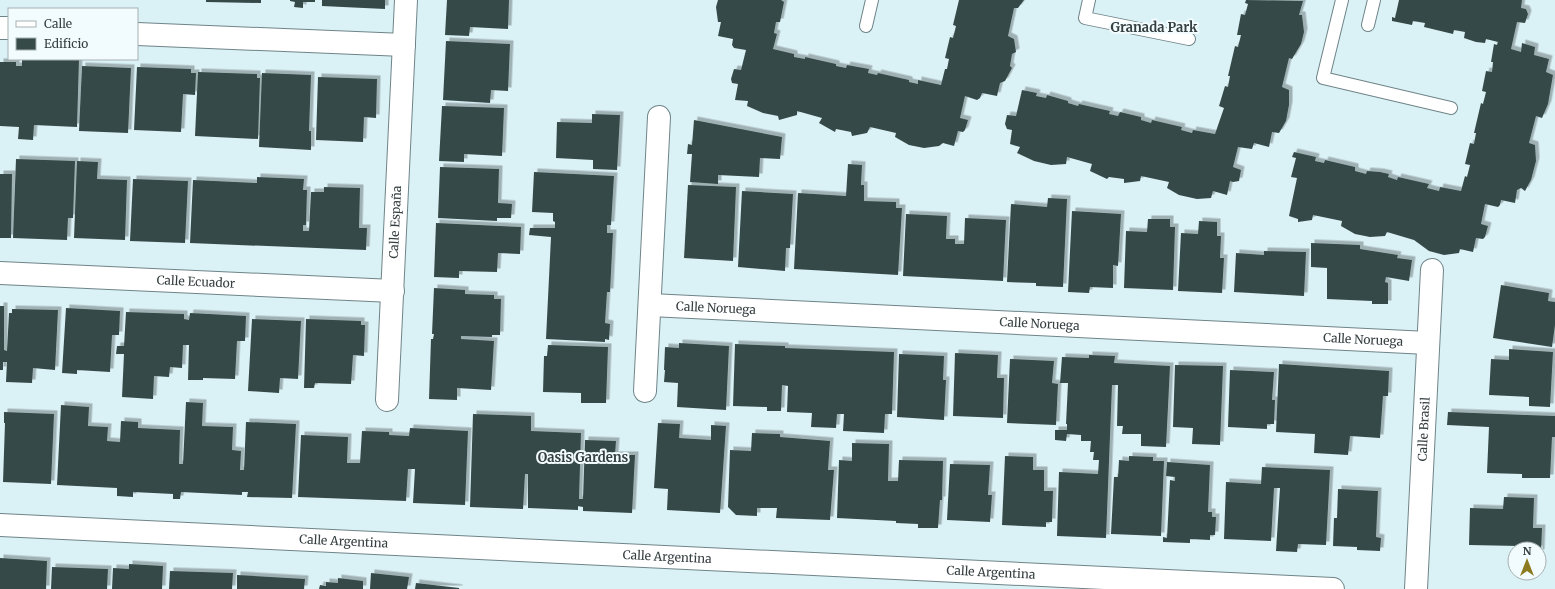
<svg xmlns="http://www.w3.org/2000/svg" width="1555" height="589" font-family="Merriweather,serif">
<style>
.building{fill:#364a48;filter:url(#shadow)}
.lines{fill:none;stroke-linecap:round;stroke-linejoin:round}
.service-casing{stroke:#6f8488;stroke-width:14}
.minor-casing{stroke:#6f8488;stroke-width:24}
.service{stroke:#fff;stroke-width:12}
.minor{stroke:#fff;stroke-width:22}
.labels{text-anchor:middle;stroke-width:4;stroke-linejoin:round;paint-order:stroke}
.street-label{font-size:12px;fill:#353e40;stroke:#f2fbfd}
.neighbourhood-label{font-size:13px;font-weight:bold;fill:#353e40;stroke:#f2fbfd}
</style>
<defs>
<filter id="shadow"><feDropShadow dx="3.5" dy="-3.5" stdDeviation="0" flood-color="#0004"/></filter>
</defs>
<rect width="100%" height="100%" fill="#daf1f6"/>
<g class="building">
<path d="M206,0H261V3L206,2Z"/>
<path d="M290,0H315V2H303V8L294,7L295,2L290,1Z"/>
<path d="M322,0H385V9L322,6Z"/>
<path d="M447,0H509L508,29L470,27L469,36L445,35Z"/>
<path d="M718,0H781L784,2L780,22H776L774,33L777,34L773,49L794,54V57L805,59V57L836,64V66L846,68L847,65L869,69L868,73L877,75L878,73L909,80V82L918,84V80L941,85L945,69H947L949,59L945,58L950,37L953,38L956,26L953,25L959,0H1024L1018,8H1014L1008,36L1014,39L1016,52L1012,54L1010,66L1012,68L1005,81L1000,83L997,96L982,93L980,98L977,100L965,96L960,118L968,120L965,130L963,132L958,131L954,146L943,143L939,146L924,148L909,145L895,137L896,133L870,127L867,133L852,136L851,132L836,129L835,132L819,123L822,118L797,111V115L779,120L778,116L763,113L747,106L748,101L735,100L738,84L732,83L731,79L734,69L741,70L746,50L734,48L732,45L733,39L718,36L721,22H718L716,7Z"/>
<path d="M1246,0L1303,1L1299,15H1302L1304,32L1301,44L1292,59L1289,58L1282,87L1289,90V105L1286,121L1279,133L1272,132L1269,147L1254,143L1252,149L1238,147L1233,167L1241,170L1239,181L1233,182L1230,181L1227,195L1213,191L1211,198L1197,199L1179,195L1167,188L1169,182L1141,176L1140,181L1124,183V179L1109,177L1107,179L1090,171L1092,164L1067,157L1066,164L1051,165L1034,161L1017,153L1020,147L1010,144L1012,130L1007,129L1005,124L1007,115L1016,116L1022,90L1037,93L1036,96L1046,98L1047,95L1068,101V103L1078,106L1079,104L1110,111L1109,114L1118,116L1120,112L1141,117V120L1151,123L1152,120L1182,127L1181,130L1192,133L1193,130L1215,134L1224,108L1219,106L1225,86L1228,87L1230,76H1228L1235,46L1238,47L1241,35H1237L1241,14L1245,15L1248,4L1245,3Z"/>
<path d="M1399,0H1522L1521,8L1526,9L1528,14L1525,23L1517,22L1511,49L1521,52L1522,43L1535,47L1534,55L1549,59L1546,72L1553,75L1548,104L1542,118L1536,116L1529,143L1535,145L1536,161L1531,180L1525,191L1521,188L1517,190L1515,203L1501,200L1500,205L1498,207L1485,204L1481,224L1488,226L1485,237L1483,239L1476,238L1473,252L1460,249L1459,253L1444,255L1429,251L1414,240L1387,232L1385,236L1370,237L1355,234L1341,226L1342,221L1313,215L1312,220L1298,222V219L1289,216L1297,178L1291,177L1296,158L1292,157L1294,152L1316,157L1315,161L1324,163L1325,160L1355,167V171L1366,174L1367,171L1380,172L1389,174L1388,177L1397,180L1398,177L1429,184L1427,188L1439,191L1440,187L1461,191L1465,176L1467,177L1470,165L1465,164L1470,143L1474,144L1476,133H1474L1481,103L1483,104L1486,92L1482,91L1486,71L1492,72L1493,62H1491L1494,44L1497,45L1498,42L1486,39L1485,43L1476,42L1464,38L1465,32L1454,30L1453,34L1424,27L1425,23L1413,21L1412,25L1392,21V17L1395,18Z"/>
<path d="M446,41L510,44L508,91L491,90L490,103L443,100Z"/>
<path d="M22,59H79L77,127L34,125L33,140L18,139L19,127L0,126V62H16V66H22Z"/>
<path d="M82,66L131,68L128,133L79,131Z"/>
<path d="M137,67L191,69V73H196L195,95L183,94L181,132L134,130Z"/>
<path d="M198,72L257,74V78H260L258,139L195,136Z"/>
<path d="M262,73L311,75L309,131H311V150L259,147Z"/>
<path d="M318,77L377,79L376,118L364,117L363,142L316,140Z"/>
<path d="M442,106L504,108L502,156L464,154V162L439,161Z"/>
<path d="M592,114L620,115L617,170L593,169V160L556,158L557,122L592,123Z"/>
<path d="M694,120L782,137L780,159L760,158L759,177L718,175V184L690,182L692,154H687L688,144L692,145Z"/>
<path d="M16,159L75,161L73,218H68L67,240L13,238Z"/>
<path d="M77,161L98,162L97,179L127,180L125,240L74,238Z"/>
<path d="M848,164L862,165L861,185H864V201L896,202V208H902L898,275L794,269L798,193L846,196Z"/>
<path d="M440,167L499,169L498,203L512,204L511,218H497V221L438,218Z"/>
<path d="M534,172L614,176L611,225H607V233H613L610,292H607L605,323L610,324L609,340L605,339V342L546,339L551,237L529,235L530,228H555V222L553,221V213L532,212Z"/>
<path d="M0,174H12L11,238H0Z"/>
<path d="M257,177L304,179L303,190H307L306,225H303V231H309L311,192H324V187L360,188L359,228H367L366,250L190,243L193,180L257,183Z"/>
<path d="M133,179L188,181L185,243L130,241Z"/>
<path d="M688,185L736,187L733,261L684,258Z"/>
<path d="M742,191L793,194L790,248H786L785,271L738,267Z"/>
<path d="M1048,198L1067,199L1063,287L1036,286V283L1007,282L1011,204L1047,207Z"/>
<path d="M1072,211L1121,214L1118,266L1113,265V288L1090,287L1089,293L1068,292Z"/>
<path d="M906,214L947,216L946,239H955V244H964L965,218L1006,220L1003,281L903,276Z"/>
<path d="M1148,219H1170V227H1175L1173,290L1124,288L1126,231L1147,232Z"/>
<path d="M1199,221L1217,222V236H1221L1220,258H1224L1222,293L1178,291L1181,233L1198,234Z"/>
<path d="M436,223L521,227L520,254L498,253L497,272L459,271V278L434,277Z"/>
<path d="M1311,243L1360,245V249L1398,255L1397,258L1412,260L1409,281L1386,277L1385,282L1388,283V304H1372V301L1327,299V268L1311,267Z"/>
<path d="M1264,251L1306,252L1304,296L1234,292L1236,253L1264,255Z"/>
<path d="M1501,285L1549,293L1548,301L1555,302V325L1552,347L1493,338Z"/>
<path d="M434,288L465,290V294L494,295V299H501L500,335H492V337L461,336V339L494,341L491,390L457,388V400L429,399L431,339H433L434,334H432Z"/>
<path d="M0,306H4V350L7,351L9,313H12V309L58,310L55,370L33,368L32,383L6,382L7,362H3V370H0Z"/>
<path d="M66,308L120,311L119,335H112L110,372L77,370V374L62,373Z"/>
<path d="M126,312L184,314V319L189,320L190,313L246,316L245,341H237L235,379L203,378V380H188L189,345H183L182,368L170,367L169,377L154,376L153,399L122,397L124,354H116L117,346H124Z"/>
<path d="M252,319L301,321L298,379L280,378L279,393L248,391Z"/>
<path d="M306,319L361,321V325H365L364,356L353,355L351,384L315,383L314,388H304Z"/>
<path d="M679,343L729,346L726,410L677,407L678,383L664,382L665,370H664L665,347L679,348Z"/>
<path d="M735,344L785,346V348L894,352L892,414H885L884,433L843,431L844,414H837L836,428L811,427L812,413L787,412L788,386L782,385L781,411H767V407L733,406Z"/>
<path d="M548,345L608,347L606,403H581V393L543,392L544,356H547Z"/>
<path d="M1509,349L1553,352L1550,407L1529,406V397L1489,395L1491,359L1509,360Z"/>
<path d="M955,353L998,355L997,378H1004L1003,418L953,416Z"/>
<path d="M899,354L944,356L943,380H946L944,420L897,417Z"/>
<path d="M1089,355L1115,356L1114,363L1170,366L1166,447L1141,446V434H1122L1123,426H1117L1118,385H1112L1106,538L1057,536L1059,472L1098,474L1099,460H1093L1094,452H1090L1091,441H1081V435L1067,434L1066,441L1055,440V430H1067V424H1066L1068,383H1060L1062,357L1089,358Z"/>
<path d="M1010,359L1054,361L1052,383L1058,384L1056,425L1007,423Z"/>
<path d="M1279,364L1389,371L1388,396H1383L1380,438L1350,436L1348,455L1314,453L1315,434L1276,432Z"/>
<path d="M1175,365L1223,366L1220,445L1192,444L1193,428L1173,427Z"/>
<path d="M1230,370L1274,372L1272,400H1275L1274,424H1267V429L1228,427Z"/>
<path d="M186,402L203,403L202,426L233,427L232,450L241,451L240,470H244L246,422L296,424L292,498L247,497L248,492H242V495L181,492L180,499H173V494L133,492V497L117,496V488L57,485L61,405L89,407L88,426L108,427L107,441L120,442L121,421L138,422V428L180,430L179,464H183Z"/>
<path d="M4,412L54,414L51,484L3,482L5,423H4Z"/>
<path d="M1448,412L1555,416V437H1552L1550,478H1522V474L1487,473L1489,427L1447,425Z"/>
<path d="M473,414L531,416V431L581,433L579,499H583L585,440L616,441L615,455H635L632,513L583,511V507L578,506V510L528,508V474H525L523,509L470,507Z"/>
<path d="M658,423L680,424L679,438L711,440V425L726,426L720,513L667,510L668,489L654,488Z"/>
<path d="M410,428L468,431L465,505L413,503L415,469H408L406,501L298,497L301,435L348,437L347,463H360L362,431L389,432V435L409,436Z"/>
<path d="M752,433L780,434V437L830,441L828,470H834L830,520L776,518L777,508H757V516L736,515L728,507L730,450L751,451Z"/>
<path d="M852,443L889,444L888,481H898L899,460L943,461L942,500H940L938,528H918V524L896,523V521L837,518L839,460L852,461Z"/>
<path d="M1005,456L1033,457V470H1044V491H1053L1052,522H1046V527L1002,525Z"/>
<path d="M1129,456L1153,457V461H1164L1161,536L1111,534L1114,477H1118L1119,460L1129,461Z"/>
<path d="M1167,462L1210,465L1208,512H1212V517H1216L1215,535H1210V540L1190,539V543L1163,542V537L1167,538L1170,480L1175,481V477L1166,476Z"/>
<path d="M950,464L990,465L988,495H992L990,522L947,520Z"/>
<path d="M1262,467L1330,470L1326,545L1298,544L1297,552L1276,551L1280,488H1274L1271,541L1224,539L1226,482L1261,484Z"/>
<path d="M1338,489L1378,491L1376,537L1381,538L1380,551L1357,550V547L1333,546L1334,518H1337Z"/>
<path d="M1504,497L1534,498L1533,528H1542L1541,553H1539V549H1519V546L1469,545L1470,508L1503,509Z"/>
<path d="M0,558L47,561L46,589H0Z"/>
<path d="M129,564L163,566L162,589H112L113,568L129,569Z"/>
<path d="M52,567L108,569L107,589H51Z"/>
<path d="M170,571L233,573L232,589H169Z"/>
<path d="M371,573L409,577L407,589H370Z"/>
<path d="M237,575L305,579L304,589H237Z"/>
<path d="M338,578L363,581V589H319L320,585L326,586V582L338,583Z"/>
<path d="M416,583L459,588V589H415Z"/>
</g>
<g class="lines">
<g class="service-casing">
<g id="service">
<path d="M1089,0L1085,18L1189,39"/>
<path d="M1342,0L1323,78L1451,108"/>
<path d="M1368,25L1374,0"/>
<path d="M866,26L872,0"/>
</g>
</g>
<g class="minor-casing">
<g id="minor">
<path d="M0,28H9"/>
<path d="M137,34L404,45"/>
<path id="s1" d="M0,273L393,291"/>
<path id="s2" d="M650,305L1428,343"/>
<path d="M645,391L659,117"/>
<path id="s3" d="M387,400L406,0"/>
<path id="s4" d="M0,525L1333,589"/>
<path id="s5" d="M1416,589L1432,270"/>
</g>
</g>
<use href="#service" class="service"/>
<use href="#minor" class="minor"/>
</g>
<g class="labels">
<g class="street-label">
<text dy="4" stroke="none"><textPath href="#s3" startOffset="178">Calle España</textPath></text>
<text dy="4" stroke="none"><textPath href="#s1" startOffset="196">Calle Ecuador</textPath></text>
<text dy="4" stroke="none"><textPath href="#s2" startOffset="66">Calle Noruega</textPath></text>
<text dy="4" stroke="none"><textPath href="#s2" startOffset="390">Calle Noruega</textPath></text>
<text dy="4" stroke="none"><textPath href="#s2" startOffset="714">Calle Noruega</textPath></text>
<text dy="4" stroke="none"><textPath href="#s5" startOffset="160">Calle Brasil</textPath></text>
<text dy="4" stroke="none"><textPath href="#s4" startOffset="344">Calle Argentina</textPath></text>
<text dy="4" stroke="none"><textPath href="#s4" startOffset="668">Calle Argentina</textPath></text>
<text dy="4" stroke="none"><textPath href="#s4" startOffset="992">Calle Argentina</textPath></text>
</g>
<g class="neighbourhood-label">
<text x="1154" y="32">Granada Park</text>
<text x="583" y="462">Oasis Gardens</text>
</g>
</g>
<rect x="8" y="8" width="130" height="52" fill="#f2fbfd" stroke="#a6afb1"/>
<rect x="16" y="21" width="20" height="6" fill="#ffffff" stroke="#a6afb1"/>
<text x="44" y="28" font-size="12" fill="#353e40">Calle</text>
<rect x="16" y="38" width="20" height="12" fill="#364a48" stroke="#a6afb1"/>
<text x="44" y="48" font-size="12" fill="#353e40">Edificio</text>
<g transform="translate(1527 561)"><circle r="19" fill="#f2fbfd" stroke="#a6afb1"/>
<path d="M0-3L7 15L0 10L-7 15Z" fill="#8b7a20"/>
<text y="-6" font-size="11" font-weight="bold" text-anchor="middle" fill="#353e40">N</text>
</g>
</svg>
